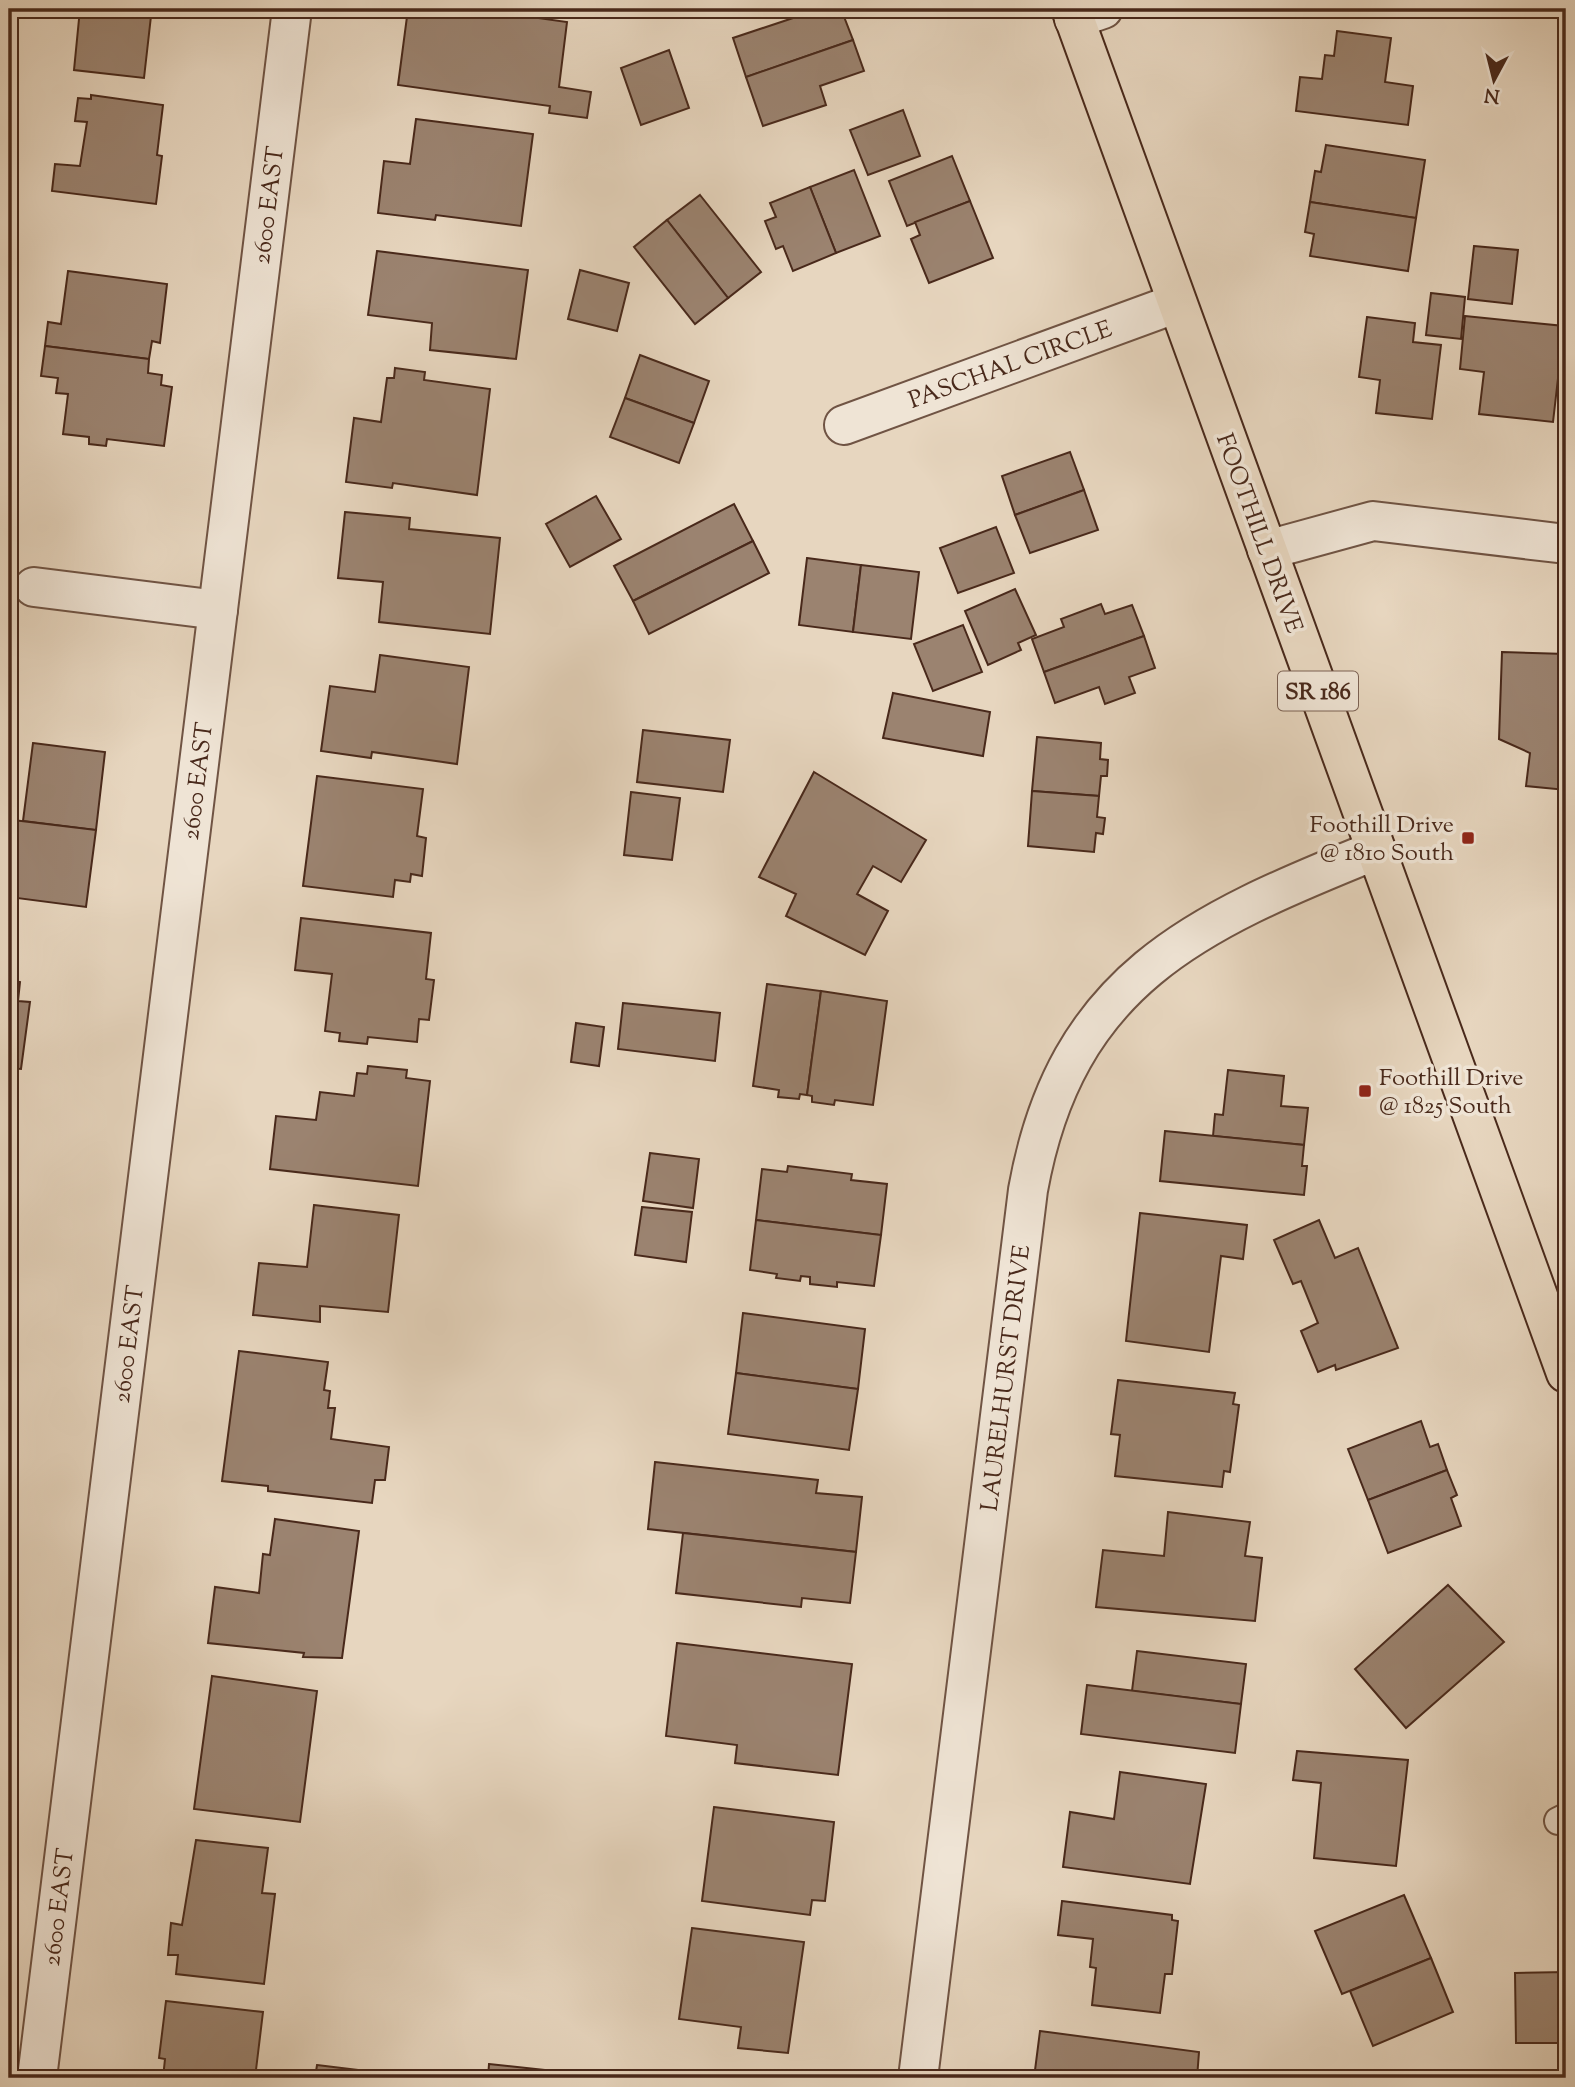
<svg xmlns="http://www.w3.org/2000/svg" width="1575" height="2087" font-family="'Sorts Mill Goudy',serif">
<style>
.building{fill:#9b8370;stroke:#49291b;stroke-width:2}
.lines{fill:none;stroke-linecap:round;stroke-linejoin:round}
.service-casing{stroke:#705444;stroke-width:30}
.minor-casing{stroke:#705444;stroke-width:42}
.primary-casing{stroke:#49291b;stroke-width:42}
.service{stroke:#efe4d5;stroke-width:26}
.minor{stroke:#efe4d5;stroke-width:38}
.primary{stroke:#e7d6bf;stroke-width:38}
.poi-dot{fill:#8f2418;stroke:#efe4d5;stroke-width:2.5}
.labels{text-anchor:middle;stroke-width:7;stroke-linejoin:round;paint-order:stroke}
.shield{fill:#efe4d5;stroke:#7b6153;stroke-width:2}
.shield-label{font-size:23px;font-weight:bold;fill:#49291b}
.street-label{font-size:24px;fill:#49291b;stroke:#efe4d5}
.poi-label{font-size:24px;fill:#49291b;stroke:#efe4d5;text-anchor:end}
</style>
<rect width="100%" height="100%" fill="#e7d6bf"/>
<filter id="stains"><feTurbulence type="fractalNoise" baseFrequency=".00286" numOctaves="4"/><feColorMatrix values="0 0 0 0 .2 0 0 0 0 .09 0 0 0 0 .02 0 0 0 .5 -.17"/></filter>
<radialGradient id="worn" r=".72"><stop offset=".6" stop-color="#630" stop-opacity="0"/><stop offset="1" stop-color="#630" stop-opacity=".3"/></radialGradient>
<g class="building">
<path d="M80,9H143V14L151,16L144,78L74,70Z"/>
<path d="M408,9H474L567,22L559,87L591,92L587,118L549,113L550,106L398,85Z"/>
<path d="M820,9H841L853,40L746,77L733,38Z"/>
<path d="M1337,31L1391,38L1385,82L1413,86L1408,125L1296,111L1300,77L1322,79L1325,55L1334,56Z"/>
<path d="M853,40L864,71L820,86L826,105L763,126L746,77Z"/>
<path d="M669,50L689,108L641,125L621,68Z"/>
<path d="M91,95L163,105L157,155L162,156L156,204L52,191L55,164L80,166L87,122L75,121L78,98L91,99Z"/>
<path d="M903,110L920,156L868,175L850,130Z"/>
<path d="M416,119L533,134L521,226L436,215L435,220L378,213L384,161L410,164Z"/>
<path d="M1326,145L1425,160L1416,218L1310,202L1315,171L1321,172Z"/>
<path d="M952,156L970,201L907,226L889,181Z"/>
<path d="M854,170L880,236L836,253L810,187Z"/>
<path d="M810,187L836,253L793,271L783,246L776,249L765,221L776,217L770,203Z"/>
<path d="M700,195L761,272L728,298L667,220Z"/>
<path d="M970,201L993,258L929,283L911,239L920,235L915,222Z"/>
<path d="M1310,202L1416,218L1408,271L1310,256L1314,234L1305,232Z"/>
<path d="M667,220L728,298L695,324L634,247Z"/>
<path d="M1474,246L1518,250L1512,304L1468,299Z"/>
<path d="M377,251L528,270L516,359L430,350L432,323L368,315Z"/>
<path d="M1565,264H1566V322L1559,321Z"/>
<path d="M580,270L629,283L617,331L568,319Z"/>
<path d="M68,271L167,284L160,343L152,341L149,359L45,346L48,322L61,324Z"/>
<path d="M1431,293L1465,297L1461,339L1426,335Z"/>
<path d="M1465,316L1564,326L1553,422L1479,414L1484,372L1460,369Z"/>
<path d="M1367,317L1415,323L1413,342L1441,345L1432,419L1376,413L1380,380L1359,377Z"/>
<path d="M45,346L149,359L148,373L162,375L161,385L172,387L164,446L107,439L106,446L89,444V437L63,434L68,394L56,393L58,378L41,376Z"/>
<path d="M640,355L709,381L694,423L625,398Z"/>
<path d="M395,368L425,372L424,380L490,389L477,495L393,483L392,488L346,482L354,418L381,422L387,378H394Z"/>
<path d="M625,398L694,423L679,463L610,437Z"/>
<path d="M1070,452L1084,490L1015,515L1002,476Z"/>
<path d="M1084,490L1098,530L1030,553L1015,515Z"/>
<path d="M596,496L621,539L570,567L546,524Z"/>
<path d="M734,504L753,541L633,601L614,566Z"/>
<path d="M345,512L410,518L409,529L500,538L490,634L379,622L383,582L338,578Z"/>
<path d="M996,527L1014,573L958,593L940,548Z"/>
<path d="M753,541L769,573L649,634L633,601Z"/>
<path d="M807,558L861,565L853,632L799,625Z"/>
<path d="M861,565L919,572L911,639L853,632Z"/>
<path d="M1015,589L1036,635L1018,643L1021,650L988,665L965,611Z"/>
<path d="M1101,604L1105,614L1132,605L1144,636L1044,672L1032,639L1064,627L1061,619Z"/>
<path d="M963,625L982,672L933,691L914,644Z"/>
<path d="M1144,636L1155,668L1129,677L1135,693L1105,704L1099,687L1055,703L1044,672Z"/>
<path d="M1502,652L1566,654V790L1526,786L1530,753L1499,739Z"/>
<path d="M380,655L469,667L457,764L372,752L371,758L321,751L330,686L375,692Z"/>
<path d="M893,693L990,712L983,756L883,738Z"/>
<path d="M643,730L730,740L723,792L637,782Z"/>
<path d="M1037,737L1101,743L1100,759L1108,760L1107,776H1101L1099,796L1032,791Z"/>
<path d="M33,743L105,752L96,830L23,821Z"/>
<path d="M814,772L926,840L901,882L873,866L857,894L888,911L865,955L786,916L796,894L759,877Z"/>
<path d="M317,776L423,789L417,836L426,838L422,876L411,874L410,882L395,880L393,897L303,886Z"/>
<path d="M1032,791L1099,796L1097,817L1105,818L1103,834L1096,833L1094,852L1028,846Z"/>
<path d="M631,792L680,798L672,860L624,855Z"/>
<path d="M13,820L96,830L86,907L9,897Z"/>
<path d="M301,918L431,933L426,979L434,980L429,1020L419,1019L417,1042L368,1037L367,1044L339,1041L340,1033L325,1031L332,974L295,970Z"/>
<path d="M9,980L20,982L18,1001L30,1002L21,1069L9,1068Z"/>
<path d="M767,984L821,991L807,1095L800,1094L799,1099L778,1097L779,1090L753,1086Z"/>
<path d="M821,991L887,1001L873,1105L835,1100L834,1105L812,1102V1096L807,1095Z"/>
<path d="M623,1003L720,1013L715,1061L618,1049Z"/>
<path d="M576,1023L604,1027L599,1066L571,1062Z"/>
<path d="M368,1066L407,1070L406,1078L430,1081L418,1186L270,1169L276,1116L316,1120L320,1092L354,1096L357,1073L367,1074Z"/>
<path d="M1228,1070L1284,1076L1281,1106L1308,1108L1304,1145L1213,1136L1215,1114L1223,1115Z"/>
<path d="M9,1129L15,1130L9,1187Z"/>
<path d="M1165,1131L1304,1145L1302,1166H1307L1304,1195L1160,1181Z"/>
<path d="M650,1153L699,1159L693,1208L643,1201Z"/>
<path d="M788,1166L852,1174L851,1180L887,1184L881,1235L756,1220L762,1169L787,1172Z"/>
<path d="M314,1205L399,1215L388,1312L320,1306V1322L253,1315L259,1263L307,1267Z"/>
<path d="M642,1207L692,1212L686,1262L635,1255Z"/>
<path d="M1140,1213L1247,1225L1243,1259L1221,1256L1209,1352L1126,1341Z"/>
<path d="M756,1220L881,1235L874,1286L837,1282V1287L810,1284V1277L801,1276L800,1281L776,1278L777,1274L750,1270Z"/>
<path d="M1319,1220L1335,1258L1358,1248L1398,1348L1336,1370L1335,1365L1318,1372L1301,1331L1318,1323L1301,1281L1293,1284L1274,1240Z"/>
<path d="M743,1313L865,1329L858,1389L736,1373Z"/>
<path d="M239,1351L328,1362L324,1390L330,1391L328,1408H335L331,1439L389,1447L385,1480H375L372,1503L268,1491V1486L222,1481Z"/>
<path d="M736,1373L858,1389L849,1450L728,1434Z"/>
<path d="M1118,1380L1235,1393L1233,1404L1239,1405L1230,1472L1224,1471L1222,1487L1115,1476L1120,1435L1111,1434Z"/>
<path d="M1421,1421L1430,1447L1438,1444L1447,1470L1368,1500L1348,1449Z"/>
<path d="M655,1462L818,1480L816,1493L862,1497L856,1552L648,1529Z"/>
<path d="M1447,1470L1457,1495L1451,1498L1461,1526L1388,1553L1368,1500Z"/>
<path d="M1168,1512L1250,1522L1245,1556L1262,1558L1255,1621L1096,1607L1103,1550L1164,1556Z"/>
<path d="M275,1519L359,1531L342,1658L303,1657L304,1653L208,1643L215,1587L259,1593L263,1554L270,1555Z"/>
<path d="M683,1533L856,1552L850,1603L802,1598L801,1607L676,1593Z"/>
<path d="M1448,1585L1504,1642L1406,1728L1355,1669Z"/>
<path d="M677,1643L852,1664L838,1775L735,1763L737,1745L666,1736Z"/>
<path d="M1137,1651L1246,1664L1241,1704L1132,1691Z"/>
<path d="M212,1676L317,1691L300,1822L194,1809Z"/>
<path d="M1087,1685L1241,1704L1235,1753L1081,1734Z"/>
<path d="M1297,1751L1408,1760L1396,1866L1314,1858L1321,1783L1293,1780Z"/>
<path d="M1120,1772L1206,1784L1190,1884L1063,1867L1070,1812L1114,1819Z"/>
<path d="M714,1807L834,1822L825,1901L812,1900L810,1915L702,1901Z"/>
<path d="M196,1840L268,1848L262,1893L275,1894L264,1984L176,1974L178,1955H168L171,1923L182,1925Z"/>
<path d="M1404,1895L1431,1958L1342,1994L1315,1931Z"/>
<path d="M1062,1901L1172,1915V1920L1178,1921L1172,1974H1165L1160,2013L1092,2005L1096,1968L1090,1967L1093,1939L1058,1935Z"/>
<path d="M692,1928L804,1942L788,2053L738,2048L741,2027L679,2019Z"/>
<path d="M1431,1958L1453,2012L1373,2046L1350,1991Z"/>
<path d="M1566,1972V2043H1516L1515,1973Z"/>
<path d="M166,2001L263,2012L255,2078H163L165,2059L159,2058Z"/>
<path d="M1040,2031L1199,2052L1197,2078H1034Z"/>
<path d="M489,2064L619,2078H488Z"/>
<path d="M317,2065L424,2078H315Z"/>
<path d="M693,2073L731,2078H692Z"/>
</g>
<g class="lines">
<g class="service-casing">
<path id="service" d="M1558,1821L1566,1817"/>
</g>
<g class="minor-casing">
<g id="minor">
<path d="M1074,19L1103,9"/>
<path d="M844,425L1177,303"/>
<path d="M1267,550L1373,521L1566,544"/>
<path d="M34,587L218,610"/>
<path d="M37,2078L292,9"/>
<path d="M918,2078L1028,1190C1066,979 1195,923 1376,850"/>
</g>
</g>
<g class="primary-casing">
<path id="primary" d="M1071,9L1566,1373"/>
</g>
<use href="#service" class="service"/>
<use href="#minor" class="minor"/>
<use href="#primary" class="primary"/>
</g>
<g class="poi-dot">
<rect x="1461" y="831" width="14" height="14" rx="3.5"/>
<rect x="1358" y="1084" width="14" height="14" rx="3.5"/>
</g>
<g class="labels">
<rect class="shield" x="1278" y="671.5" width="80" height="39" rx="5"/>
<g class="shield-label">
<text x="1318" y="699">SR 186</text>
</g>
<g class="street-label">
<text transform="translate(268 205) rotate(-83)" y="8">2600 EAST</text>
<text transform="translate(1010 364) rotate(-20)" y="8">PASCHAL CIRCLE</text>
<text transform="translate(1260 533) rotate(70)" y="8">FOOTHILL DRIVE</text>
<text transform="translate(197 781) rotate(-83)" y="8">2600 EAST</text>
<text transform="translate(128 1344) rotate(-83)" y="8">2600 EAST</text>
<text transform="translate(1005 1378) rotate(-83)" y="8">LAURELHURST DRIVE</text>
<text transform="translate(58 1907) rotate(-83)" y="8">2600 EAST</text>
</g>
<g class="poi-label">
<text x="1454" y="832">Foothill Drive<tspan x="1454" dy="28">@ 1810 South</tspan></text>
<text x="1379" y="1085" text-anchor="start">Foothill Drive<tspan x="1379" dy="28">@ 1825 South</tspan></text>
</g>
</g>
<rect width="1575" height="2087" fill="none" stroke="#e7d6bf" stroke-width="35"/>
<rect x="10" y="10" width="1554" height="2066" fill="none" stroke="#49291b" stroke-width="3.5"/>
<rect x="18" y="18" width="1540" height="2052" fill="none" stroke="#49291b" stroke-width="2"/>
<g transform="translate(1494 80) rotate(187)" stroke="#efe4d5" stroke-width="5" paint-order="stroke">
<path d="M0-5L12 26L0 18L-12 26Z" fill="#49291b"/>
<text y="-10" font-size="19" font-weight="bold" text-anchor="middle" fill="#49291b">N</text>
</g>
<rect width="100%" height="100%" filter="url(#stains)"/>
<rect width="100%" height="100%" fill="url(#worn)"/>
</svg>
